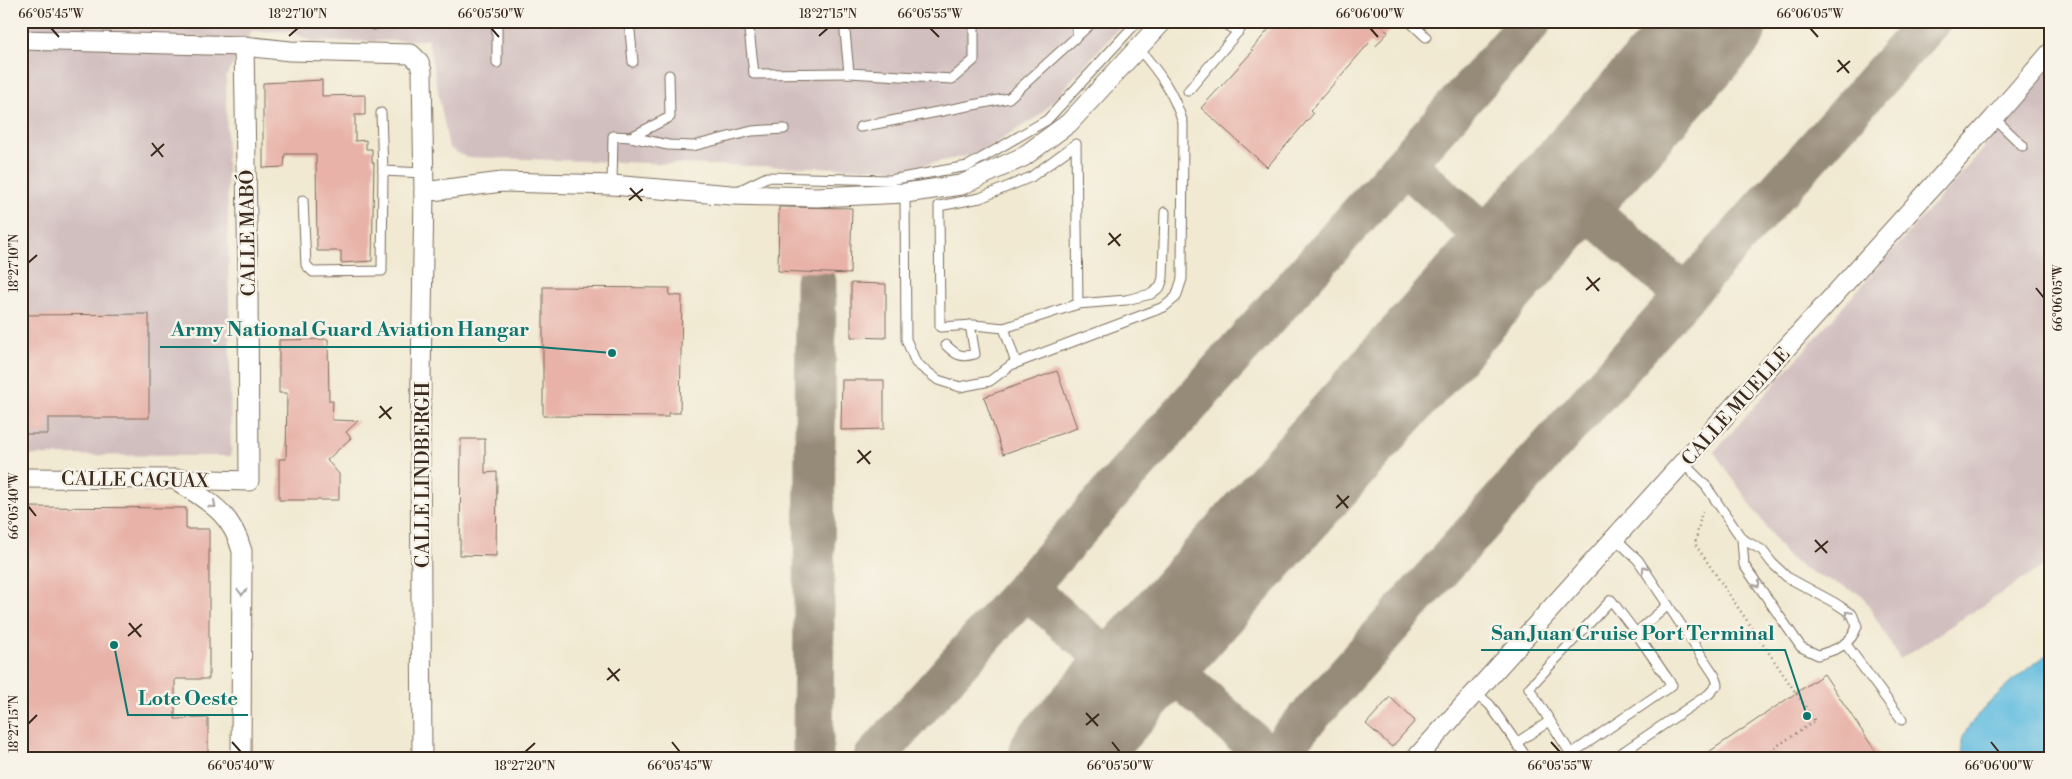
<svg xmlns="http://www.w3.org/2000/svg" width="2072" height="779" font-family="'Libre Bodoni',serif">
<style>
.industrial{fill:#d1bfbf}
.water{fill:#63bde0;stroke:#4f747f}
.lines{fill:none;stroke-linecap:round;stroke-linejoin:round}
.taxiway{stroke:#968a78;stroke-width:41}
.runway{stroke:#968a78;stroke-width:101}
.building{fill:#e8b2a8}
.service-casing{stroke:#7b6d5d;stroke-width:11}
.minor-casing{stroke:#7b6d5d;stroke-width:21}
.path{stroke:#7b6d5d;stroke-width:2.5;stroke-dasharray:1 4;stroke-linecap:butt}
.service{stroke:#fff;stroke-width:9}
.minor{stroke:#fff;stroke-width:19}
.oneway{stroke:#a79f9a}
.ticks{fill:none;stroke:#3b2a1e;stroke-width:2}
.labels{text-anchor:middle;stroke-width:5;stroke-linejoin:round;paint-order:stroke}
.street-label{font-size:19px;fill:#3b2a1e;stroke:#f7f3e8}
.leader{fill:none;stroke:#0f766e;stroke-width:2}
.callout-dot{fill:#0f766e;stroke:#f7f3e8;stroke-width:2}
.callout-label{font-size:20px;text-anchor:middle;font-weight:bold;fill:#0f766e;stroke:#f7f3e8;stroke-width:5;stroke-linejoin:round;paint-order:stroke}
.neatline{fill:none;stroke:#3b2a1e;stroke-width:2}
.ticks-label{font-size:12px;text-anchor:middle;fill:#3b2a1e}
</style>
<rect width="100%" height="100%" fill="#f7f3e8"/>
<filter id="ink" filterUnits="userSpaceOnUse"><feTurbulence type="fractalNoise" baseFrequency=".02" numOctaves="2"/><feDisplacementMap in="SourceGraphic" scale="10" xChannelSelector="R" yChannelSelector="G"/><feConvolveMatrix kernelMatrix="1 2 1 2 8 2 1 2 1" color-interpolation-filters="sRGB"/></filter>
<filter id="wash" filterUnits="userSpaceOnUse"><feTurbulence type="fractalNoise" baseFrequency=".0096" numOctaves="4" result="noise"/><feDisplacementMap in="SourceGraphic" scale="20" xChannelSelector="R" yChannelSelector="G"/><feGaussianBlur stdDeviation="1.12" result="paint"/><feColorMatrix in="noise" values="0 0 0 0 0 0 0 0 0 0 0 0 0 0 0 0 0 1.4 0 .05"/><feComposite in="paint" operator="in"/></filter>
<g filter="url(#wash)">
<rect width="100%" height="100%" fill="#f1e9d1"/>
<g class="industrial">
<path d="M21,21H1125L1040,115L980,153L904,169L711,165L466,157L449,148L428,40L314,42L291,32L252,31L226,76L231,456L21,455Z"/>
<path d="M2051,67V561L1900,659L1862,595L1803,568L1785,554L1714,452L1975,158Z"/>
</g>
<path class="water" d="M2051,653V758H1964C1964,753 1961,747 1962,742C1965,719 2029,664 2051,653Z"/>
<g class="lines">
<g class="taxiway">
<path d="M1405,164L1507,256"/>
<path d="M1566,190L1685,295"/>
<path d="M1026,588L1130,678"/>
<path d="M1153,653L1270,758"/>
<path d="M813,758L816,282"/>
<path d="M874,758L1532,21"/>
<path d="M1272,758L1930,21"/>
</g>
<path class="runway" d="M1059,758L1717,21"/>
</g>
<g id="blocks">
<g class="building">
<path d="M1276,21H1375L1388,32L1375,47L1370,42L1310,111L1313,114L1267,167L1201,108L1253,51L1251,50Z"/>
<path d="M322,80V96L365,95V115H355V141L366,140V149H372V162L374,163L372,261L341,263V251H317L316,154H285L284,167L263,168V83Z"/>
<path d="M779,207L852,208L850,274L778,271Z"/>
<path d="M851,283L886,284V338L851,337Z"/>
<path d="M543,287L670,288L669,295L682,296L680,413H668V417L543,416Z"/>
<path d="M149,314V418H48V434H21V315Z"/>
<path d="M328,339L329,401H333L332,420L358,421L346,432L351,438L327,460L339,474V500H279V459H286L287,393H279V340Z"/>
<path d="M1057,371L1077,428L1003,454L984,397Z"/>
<path d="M842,380H884V429L841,430Z"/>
<path d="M461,439H485V473L497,472L496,556L460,555Z"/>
<path d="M21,507L186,508V529H209V679H175V719L208,718V758H21Z"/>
<path d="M1824,674L1880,758H1700Z"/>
<path d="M1390,697L1415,721L1392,747L1366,724Z"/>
</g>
</g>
</g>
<g filter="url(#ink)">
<use href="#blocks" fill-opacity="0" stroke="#7b6d5d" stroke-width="1"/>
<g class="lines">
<g class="service-casing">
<g id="service">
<path d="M497,21V63"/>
<path d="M629,21L633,62"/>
<path d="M748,21L754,74L849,73"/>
<path d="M844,21L849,73L952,79L974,60V21"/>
<path d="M1077,21V36"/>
<path d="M1220,21L1238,32"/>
<path d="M1409,21L1426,37"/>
<path d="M374,25L375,21"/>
<path d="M1188,91L1247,21"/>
<path d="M381,113L383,171L424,173"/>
<path d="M1994,118L2023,146"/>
<path d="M860,127L1009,98L1094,21"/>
<path d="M631,137L670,117L669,75"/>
<path d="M1076,144L1078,304"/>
<path d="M612,185L613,136L631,137L668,145L693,146L752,131L784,129"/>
<path d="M738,191L767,177L890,180L968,166L1047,120L1138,21"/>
<path d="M905,193L906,339L916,363L938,380L960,387L990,381L1011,365L1164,307L1176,297L1182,279L1183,123C1173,91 1159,72 1138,48"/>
<path d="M303,200L306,265L313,272L382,271L383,171"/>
<path d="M1004,328L974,325L940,327L939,206L980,198L1031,177L1076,144"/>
<path d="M946,345C956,355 961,358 975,354L970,325"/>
<path d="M1016,363L1004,328L1078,304L1126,300L1151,294L1160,287L1163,278L1165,212"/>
<path d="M1683,463L1706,486L1742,539L1762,550L1772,563L1787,577L1835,603L1852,614L1857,626C1851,645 1836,650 1818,655L1801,647L1744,565L1742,539"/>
<path d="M1636,633L1672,685L1571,754L1529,688L1611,600L1636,633L1668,605"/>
<path d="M1845,643L1902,720"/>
<path d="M1475,692L1490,705L1527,758"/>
<path d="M1516,743L1550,721"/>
<path d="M1614,758L1709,694L1718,684L1715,676L1638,560L1615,538"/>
</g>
</g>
<g class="minor-casing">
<g id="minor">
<path d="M21,40L244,46L290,51L411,54L419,62L422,71L424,192L420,441L422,758"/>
<path d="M424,192L502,182L612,185L731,195L817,197L905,193L961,185L1023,157L1069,123L1163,21"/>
<path d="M21,478L173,479L249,481L248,281L244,46"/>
<path d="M175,479C207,501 231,511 242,551L241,758"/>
<path d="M1416,758L1994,118L2051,52"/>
</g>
</g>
<path class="path" d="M1702,511L1695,544L1815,721L1759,758"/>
<use href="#service" class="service"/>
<use href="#minor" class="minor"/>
</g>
<defs><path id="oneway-chevron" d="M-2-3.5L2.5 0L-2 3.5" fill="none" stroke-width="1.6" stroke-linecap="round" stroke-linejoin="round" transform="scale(1.25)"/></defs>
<g class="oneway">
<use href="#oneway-chevron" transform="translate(213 505) rotate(41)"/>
<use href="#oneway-chevron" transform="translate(1645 569) rotate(-123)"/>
<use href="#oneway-chevron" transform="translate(1757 584) rotate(55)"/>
<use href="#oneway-chevron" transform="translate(242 592) rotate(90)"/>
<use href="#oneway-chevron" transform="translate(1848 614) rotate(-134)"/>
</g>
</g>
<path class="ticks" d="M51,28L59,37M491,28L499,37M930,28L939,37M1370,28L1378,37M1810,28L1818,37M289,36L298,28M819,36L828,28M1838,60L1849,73M1837,72L1850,61M152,143L163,157M151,156L164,144M630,188L642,201M629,200L643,189M1109,233L1120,246M1108,245L1121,234M28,263L37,255M1587,277L1599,291M2036,288L2044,298M1586,290L1600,278M380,406L391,419M379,418L392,407M858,450L870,464M857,463L871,451M1337,495L1348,508M28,506L36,516M1336,508L1349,496M1815,540L1827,553M1815,552L1828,541M129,623L141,637M128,636L142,624M608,668L619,681M607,680L620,669M1086,713L1098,726M28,724L37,715M1086,725L1099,714M232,742L241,752M672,742L680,752M1112,742L1120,752M1551,742L1560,752M1991,742L1999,752M525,752L535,743"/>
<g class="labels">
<g class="street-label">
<text transform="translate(247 233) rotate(-91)" y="7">CALLE MABÓ</text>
<text transform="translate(1735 406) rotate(-48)" y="7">CALLE MUELLE</text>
<text transform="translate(422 475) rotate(-90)" y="7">CALLE LINDBERGH</text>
<text transform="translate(135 479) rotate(1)" y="7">CALLE CAGUAX</text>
</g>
</g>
<path class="leader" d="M612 353L539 347H160M1807 716L1785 650H1481M114 645L128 715H248"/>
<g class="callout-dot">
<circle cx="612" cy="353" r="5"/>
<circle cx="1807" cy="716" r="5"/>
<circle cx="114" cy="645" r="5"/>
</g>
<g class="callout-label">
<text x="350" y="336">Army National Guard Aviation Hangar</text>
<text x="1633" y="640">San Juan Cruise Port Terminal</text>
<text x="188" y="705">Lote Oeste</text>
</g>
<rect width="2072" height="779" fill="none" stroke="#f7f3e8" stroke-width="55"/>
<rect x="28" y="28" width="2016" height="724" class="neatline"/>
<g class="ticks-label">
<text x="51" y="18">66°05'45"W</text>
<text x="298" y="18">18°27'10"N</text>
<text x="491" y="18">66°05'50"W</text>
<text x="828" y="18">18°27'15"N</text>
<text x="930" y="18">66°05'55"W</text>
<text x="1370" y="18">66°06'00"W</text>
<text x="1810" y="18">66°06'05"W</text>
<text transform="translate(14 263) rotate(-90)" y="4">18°27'10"N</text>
<text transform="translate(2058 298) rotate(-90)" y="4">66°06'05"W</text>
<text transform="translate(14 506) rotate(-90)" y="4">66°05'40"W</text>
<text transform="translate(14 724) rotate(-90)" y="4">18°27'15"N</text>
<text x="241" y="770">66°05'40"W</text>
<text x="525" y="770">18°27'20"N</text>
<text x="680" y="770">66°05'45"W</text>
<text x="1120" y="770">66°05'50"W</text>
<text x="1560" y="770">66°05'55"W</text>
<text x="1999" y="770">66°06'00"W</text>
</g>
</svg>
